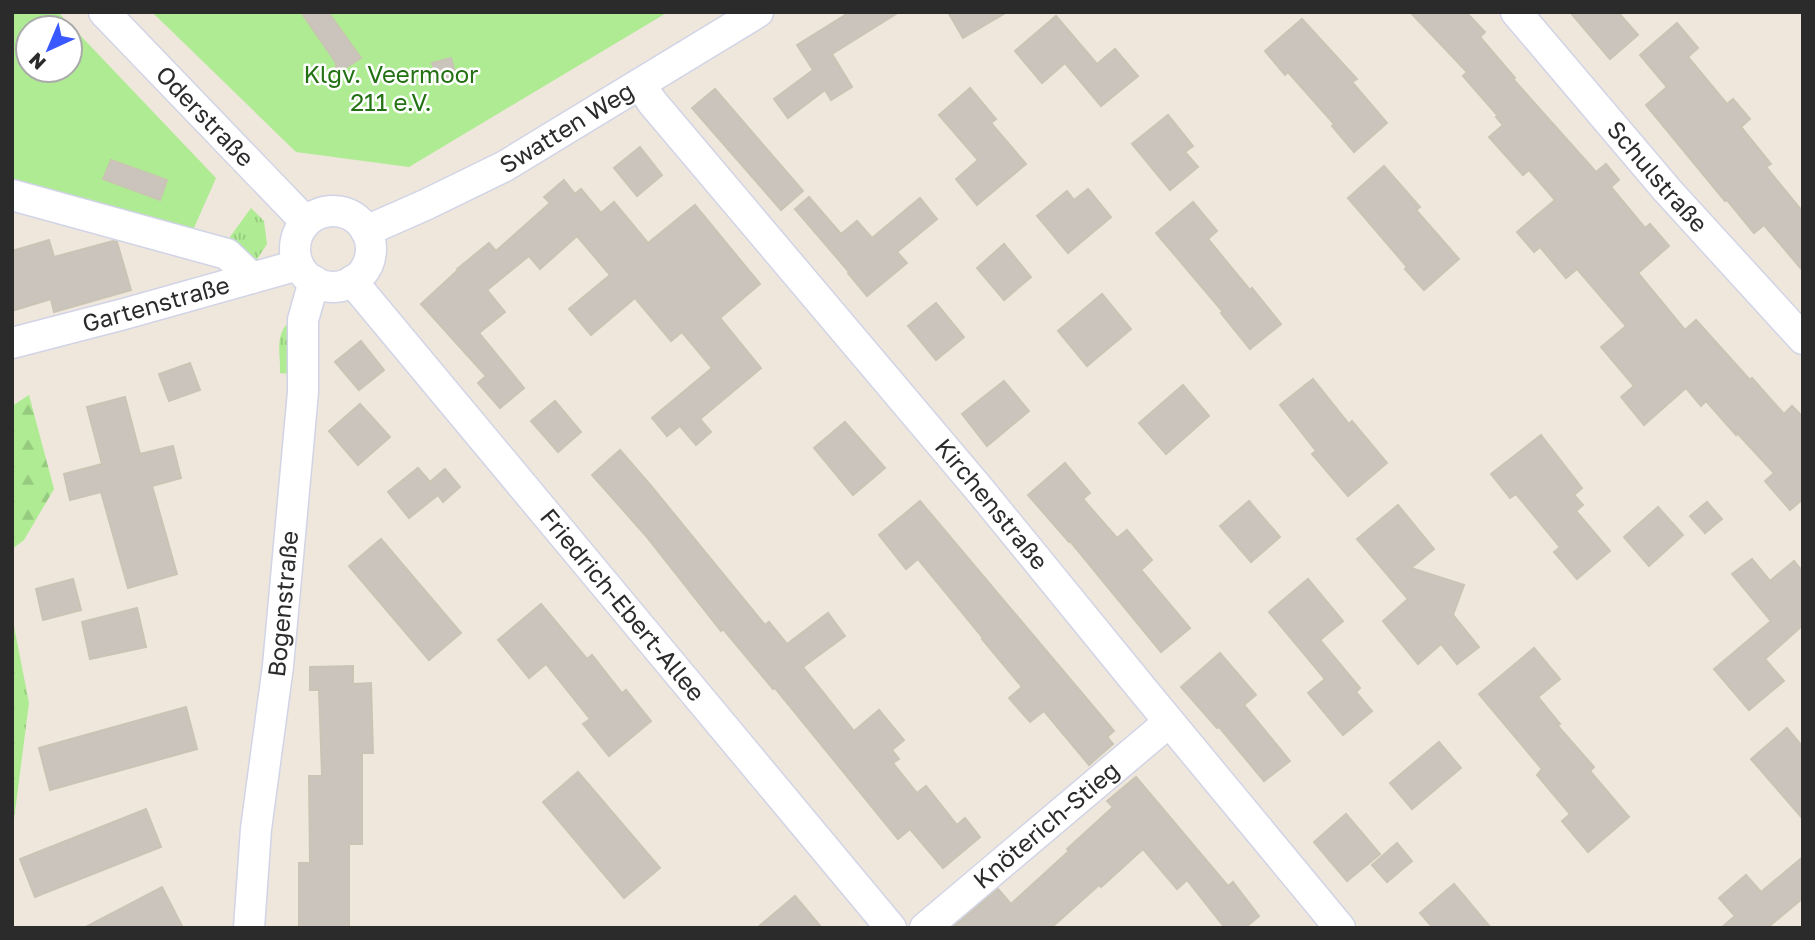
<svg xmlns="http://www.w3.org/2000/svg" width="1815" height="940" font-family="'Golos Text',sans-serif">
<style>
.grass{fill:url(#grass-tufts)}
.forest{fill:url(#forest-firs)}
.garden{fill:#aeeb93;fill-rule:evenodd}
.building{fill:#cac4bc;stroke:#cac4b5;stroke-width:2}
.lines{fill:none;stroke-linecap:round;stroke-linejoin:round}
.minor-casing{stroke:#d1d4e6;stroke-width:33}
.minor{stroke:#fff;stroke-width:30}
.labels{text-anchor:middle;stroke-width:5;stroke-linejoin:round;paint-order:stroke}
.park-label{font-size:24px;fill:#237113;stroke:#fff}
.street-label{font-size:24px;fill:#2b2b2b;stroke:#fff}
</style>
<defs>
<pattern id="grass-tufts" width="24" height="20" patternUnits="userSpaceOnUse" patternTransform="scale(1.75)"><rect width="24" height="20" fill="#aeeb93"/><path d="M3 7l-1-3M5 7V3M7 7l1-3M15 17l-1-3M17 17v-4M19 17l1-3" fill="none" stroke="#96ca7f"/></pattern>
<pattern id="forest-firs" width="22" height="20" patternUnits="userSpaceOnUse" patternTransform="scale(1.75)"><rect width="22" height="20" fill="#aeeb93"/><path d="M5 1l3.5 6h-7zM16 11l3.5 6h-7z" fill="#96ca7f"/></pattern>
</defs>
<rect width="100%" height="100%" fill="#efe7dc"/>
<g class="grass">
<path d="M251,208L264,221L267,244L254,264L227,241Z"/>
<path d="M286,325L289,326L290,374L280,373C281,356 275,339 286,325Z"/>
<path d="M12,616L29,703L12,835Z"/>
</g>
<path class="forest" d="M29,395L54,489L24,540L12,549V406Z"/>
<g class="garden">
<path d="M12,12H58L216,178L193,230L12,182ZM28,28H70V70H28Z"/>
<path d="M152,12H668L409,167L296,152Z"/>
</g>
<g class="building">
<path d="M301,12H328L361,58L336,74V63Z"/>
<path d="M850,12H899L832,54L852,87L831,100L825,90L788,118L774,99L813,70L797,45Z"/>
<path d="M948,12H1007L963,38Z"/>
<path d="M1410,12H1466L1485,32L1480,37L1515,78L1513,79L1596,172L1606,164L1619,180L1611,187L1645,228L1650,224L1669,246L1638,273L1685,330L1696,320L1750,380L1752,378L1784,414L1792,406L1803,417V499L1790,510L1765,481L1774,473L1737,433L1736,435L1706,401L1701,406L1686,388L1644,425L1621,397L1634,386L1601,347L1626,326L1577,269L1566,278L1540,247L1534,252L1517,232L1555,200L1529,170L1523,175L1489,137L1503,125L1496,117L1498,116L1463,76L1467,72Z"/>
<path d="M1570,12H1618L1638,35L1610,59Z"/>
<path d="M1056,16L1097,64L1115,49L1138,76L1101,106L1065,63L1042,83L1015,51Z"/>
<path d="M1302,19L1357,79L1352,82L1387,123L1354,152L1332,126L1334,124L1288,72L1285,75L1265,51Z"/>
<path d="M1677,23L1698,48L1688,57L1727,104L1733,99L1750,119L1741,127L1771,164L1766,167L1803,212V271L1764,225L1754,233L1727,200L1725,201L1646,105L1667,87L1640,55Z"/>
<path d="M451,58L456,76L438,81L432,63Z"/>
<path d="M970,88L996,119L991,123L1026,164L977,205L956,179L978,160L939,115Z"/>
<path d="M715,89L803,191L781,210L692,108Z"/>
<path d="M1168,115L1193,146L1185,152L1198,167L1170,190L1132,144Z"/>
<path d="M640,147L662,175L637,196L614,168Z"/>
<path d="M111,160L167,180L160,200L103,179Z"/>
<path d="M1384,166L1420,207L1416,210L1459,259L1424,290L1405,269L1407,267L1348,198Z"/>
<path d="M564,180L575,194L581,189L601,213L614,202L648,243L695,205L760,284L720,318L761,368L700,419L711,432L696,445L680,426L667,436L652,418L712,368L682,332L671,341L635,298L591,335L569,309L610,275L577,236L540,269L529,256L487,290L505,312L479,333L524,388L500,408L478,383L486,376L421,304L458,270L457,269L489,243L496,251L550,203L544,197Z"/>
<path d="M1088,189L1111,217L1068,253L1037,216L1067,191L1074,200Z"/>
<path d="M809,197L841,234L857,221L872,238L920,198L937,219L897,252L907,263L867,296L848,273L849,272L795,209Z"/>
<path d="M1193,202L1217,231L1208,239L1250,290L1252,288L1281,324L1250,349L1221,313L1223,312L1156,233Z"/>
<path d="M49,240L54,257L113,241L117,242L131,290L54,312L51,299L12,311V251Z"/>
<path d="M1004,244L1031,277L1004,300L977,268Z"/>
<path d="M1102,294L1131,329L1087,366L1058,331Z"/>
<path d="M936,303L964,337L936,360L908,326Z"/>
<path d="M361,341L384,370L359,390L335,362Z"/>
<path d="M190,363L200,390L169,401L159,374Z"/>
<path d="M1313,379L1349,424L1352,421L1387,463L1348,496L1312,454L1316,451L1280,405Z"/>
<path d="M1004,381L1029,411L987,446L962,414Z"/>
<path d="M1183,385L1209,416L1166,454L1139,423Z"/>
<path d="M125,397L140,454L173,446L181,478L152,486L177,574L128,588L101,492L70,500L64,474L102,464L87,407Z"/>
<path d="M555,401L581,432L558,452L531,421Z"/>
<path d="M360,404L390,437L358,465L329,431Z"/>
<path d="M845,422L885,468L853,495L814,448Z"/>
<path d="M1541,435L1582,488L1574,495L1583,505L1576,511L1610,551L1577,579L1554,552L1560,547L1516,494L1510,498L1491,474Z"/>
<path d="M620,450L652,487L765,625L769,622L787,644L828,613L845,636L803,667L854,731L879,710L904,740L892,750L899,759L893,763L917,793L926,786L957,825L965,818L980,837L943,868L910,829L898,839L775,688L773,689L723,629L721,631L646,536L592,475Z"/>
<path d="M1065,463L1090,493L1083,499L1117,538L1127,530L1152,560L1141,570L1190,628L1161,652L1070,541L1069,542L1028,495Z"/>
<path d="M418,468L430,482L445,469L460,487L443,502L438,495L409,518L388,492Z"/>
<path d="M920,501L1114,731L1107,737L1113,744L1089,765L1044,711L1030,722L1009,698L1022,687L982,639L983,638L918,559L906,569L879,535Z"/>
<path d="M1249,501L1280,537L1251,562L1220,526Z"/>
<path d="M1707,502L1722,519L1705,533L1690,516Z"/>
<path d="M1398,505L1434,549L1411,568L1464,585L1453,615L1479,647L1457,664L1441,644L1418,664L1383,621L1408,599L1357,539Z"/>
<path d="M1658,507L1683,535L1649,566L1624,537Z"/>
<path d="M381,539L461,633L429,660L349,566Z"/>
<path d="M1752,559L1770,581L1794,561L1803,572V625L1765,659L1784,681L1749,710L1714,669L1771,621L1732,574Z"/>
<path d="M73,579L81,610L43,620L36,589Z"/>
<path d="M1308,579L1343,621L1320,640L1360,688L1356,692L1372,711L1343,735L1308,693L1325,679L1269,612Z"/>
<path d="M541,604L587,659L592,655L622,693L626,690L651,721L609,756L583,724L590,719L546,664L529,678L498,640Z"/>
<path d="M137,608L146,647L90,659L82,622Z"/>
<path d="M1534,648L1560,679L1538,697L1560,724L1557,725L1594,767L1590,771L1629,817L1588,852L1562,821L1570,814L1537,775L1542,769L1479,694Z"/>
<path d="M1220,653L1256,695L1244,705L1290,761L1264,781L1219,727L1217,728L1181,687Z"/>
<path d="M353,666V684L371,683L373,753H362V844H349V928H299V863H310L309,776H322L319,690H310V667Z"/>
<path d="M186,707L197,749L50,790L39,748Z"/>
<path d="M1787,728L1803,747V819L1751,759Z"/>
<path d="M1439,742L1461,768L1412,809L1390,783Z"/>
<path d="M578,772L660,868L624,898L543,802Z"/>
<path d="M1136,777L1228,886L1233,882L1259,916L1245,928H1225L1187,880L1177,889L1143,849L1101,887L1099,885L1051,928H952L998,889L1011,904L1069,851L1067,849L1113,807L1107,801Z"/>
<path d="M146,809L161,847L35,897L20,859Z"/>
<path d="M1346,814L1380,854L1347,881L1314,842Z"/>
<path d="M1397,843L1412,861L1387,882L1372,865Z"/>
<path d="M1803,857V898L1767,928H1721L1735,916L1719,898L1746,875L1761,892Z"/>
<path d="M1454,884L1491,928H1433L1420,913Z"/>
<path d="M162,887L183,928H84Z"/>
<path d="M795,896L822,928H757Z"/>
</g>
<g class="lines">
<g class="minor-casing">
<g id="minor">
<path id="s1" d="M104,12L306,222"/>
<path id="s2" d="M1516,12L1667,190L1803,339"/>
<path id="s3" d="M640,84L652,102L979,489L1143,690L1340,928"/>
<path d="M12,195L227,254L252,278"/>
<circle cx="333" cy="249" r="38"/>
<path id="s4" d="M366,231L425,205L505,166L758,12"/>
<path id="s5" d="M352,281L891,928"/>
<path id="s6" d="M12,343L124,314L298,265"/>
<path id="s7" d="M249,928L256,829L278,666L303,392V320L314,281"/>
<path id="s8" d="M925,928L1169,722"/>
</g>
</g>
<use href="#minor" class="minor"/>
</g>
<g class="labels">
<g class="park-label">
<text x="391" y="83">Klgv. Veermoor<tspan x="391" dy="28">211 e.V.</tspan></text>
</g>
<g class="street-label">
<text dy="8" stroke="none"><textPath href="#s1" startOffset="145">Oderstraße</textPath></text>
<text dy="8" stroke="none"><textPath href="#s4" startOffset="226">Swatten Weg</textPath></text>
<text dy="8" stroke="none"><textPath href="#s2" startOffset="217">Schulstraße</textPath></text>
<text dy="8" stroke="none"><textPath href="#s6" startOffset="149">Gartenstraße</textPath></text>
<text dy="8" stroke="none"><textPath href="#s3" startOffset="548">Kirchenstraße</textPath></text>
<text dy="8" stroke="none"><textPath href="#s7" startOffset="326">Bogenstraße</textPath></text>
<text dy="8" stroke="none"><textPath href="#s5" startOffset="422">Friedrich-Ebert-Allee</textPath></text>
<text dy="8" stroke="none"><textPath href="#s8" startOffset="159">Knöterich-Stieg</textPath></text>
</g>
</g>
<rect width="1815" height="940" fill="none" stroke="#2b2b2b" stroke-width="28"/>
<g transform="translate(49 49) rotate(224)"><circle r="33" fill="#ffffff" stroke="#aaaaaa" stroke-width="2"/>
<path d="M0-5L12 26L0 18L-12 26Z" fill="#3958ff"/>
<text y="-10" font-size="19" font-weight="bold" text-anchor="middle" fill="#2b2b2b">N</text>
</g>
</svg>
